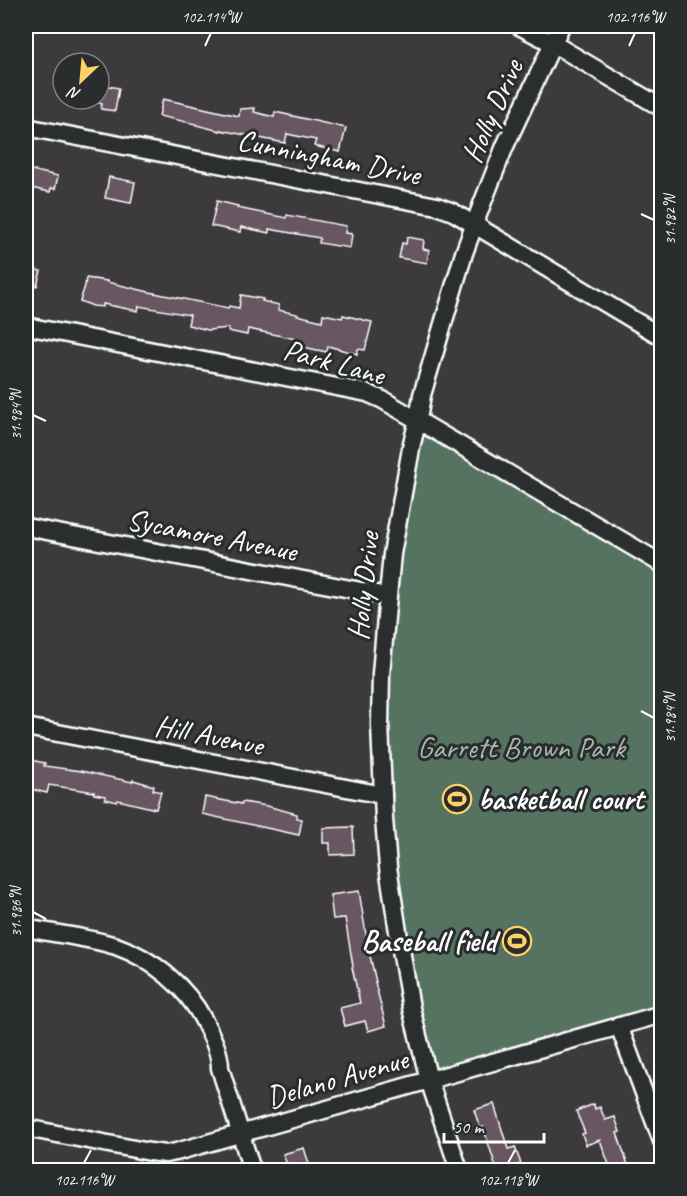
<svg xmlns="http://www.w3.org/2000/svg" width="687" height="1196" font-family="Caveat,sans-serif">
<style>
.green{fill:#577260;stroke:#abb8b0;stroke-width:1.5}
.building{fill:#675760;stroke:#fff;stroke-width:1.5}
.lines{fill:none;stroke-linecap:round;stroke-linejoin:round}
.street-casing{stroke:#fff;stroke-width:21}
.street{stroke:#2a2d2e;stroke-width:16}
.ticks{fill:none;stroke:#fff;stroke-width:2}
.labels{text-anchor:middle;stroke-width:6;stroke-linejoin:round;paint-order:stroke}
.street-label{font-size:30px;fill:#fff;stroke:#2a2d2e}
.park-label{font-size:30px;fill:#abb8b0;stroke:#2a2d2e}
.poi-label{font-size:30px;font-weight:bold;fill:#fff;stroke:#2a2d2e;text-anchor:start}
.neatline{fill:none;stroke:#fff;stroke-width:2}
.ticks-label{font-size:15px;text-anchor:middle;fill:#fff}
</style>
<rect width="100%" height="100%" fill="#3c3a3d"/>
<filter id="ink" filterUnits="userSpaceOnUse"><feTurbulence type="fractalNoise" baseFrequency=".0167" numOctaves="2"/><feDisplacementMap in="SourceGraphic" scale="12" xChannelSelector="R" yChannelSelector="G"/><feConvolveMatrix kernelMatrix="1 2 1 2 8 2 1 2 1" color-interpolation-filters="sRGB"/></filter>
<g filter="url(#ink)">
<path class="green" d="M418,421L662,563L661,1012L429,1080L399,938L381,697Z"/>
<g class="building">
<path d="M99,84L119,88L115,111L101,109L102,104L99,103Z"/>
<path d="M163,99L239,116L240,109L255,108L254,112L274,117L275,112L346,128L340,152L314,146L316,140L287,134L285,143L220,130V131L196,125V124L159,116Z"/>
<path d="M26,169L58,176L55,189L51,188L50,192L26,187Z"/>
<path d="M109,177L135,182L131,203L105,198Z"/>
<path d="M217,201L238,206L237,208L286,218L287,215L346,226L345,233L352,234L350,248L319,243L320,238L269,229V233L241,227L240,232L211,226Z"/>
<path d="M407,237L424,240L423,249L429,250L427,263L399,258L402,243L406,244Z"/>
<path d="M26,268L41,271L37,286L26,284Z"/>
<path d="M86,278L107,281V282L149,292L228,308L229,306L239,308L241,295L263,299L262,301L279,305L278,310L297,314V315L322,321L323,314L342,318L343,315L372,322L365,350L358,349L357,354L328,346L327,352L303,347L304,344L295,342L296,339L248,329L247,335L228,331L229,328L208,330L188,325L190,315L139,306L138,311L103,304V307L93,306L80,301L85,286Z"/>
<path d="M26,759L45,763L44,766L81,771L132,782L133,780L154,786L153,790L161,792L156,809L118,800L117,802L105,799L106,796L94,794V792L49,785L47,793L30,789L31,783L26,782Z"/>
<path d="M205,797L242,804V802L267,806L297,814V818L302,819L299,835L202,814Z"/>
<path d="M353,827L354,854L330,855V843H323V828Z"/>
<path d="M359,891L368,947L376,982H375L386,1026L368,1031L365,1021L345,1026L340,1008L360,1003L352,967L353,966L345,918L333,919L330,895Z"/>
<path d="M494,1104L508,1149L515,1147L521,1164L501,1170H497L483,1127L480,1128L474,1110Z"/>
<path d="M594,1104L595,1109L600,1107L605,1120L615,1117L620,1132L617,1133L629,1168L621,1170H611L600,1140L586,1145L582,1134L585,1133L576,1111Z"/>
<path d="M304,1148L311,1170H289L283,1154Z"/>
</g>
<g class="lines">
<g class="street-casing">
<g id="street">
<path d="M519,26L552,43L662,108"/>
<path d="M26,127L437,206L453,212L662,337"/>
<path d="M26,326L367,393L383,400L662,564"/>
<path d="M26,527L387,596"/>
<path d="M26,727L383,795"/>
<path d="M26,928C55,934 88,937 116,946C153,959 187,987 204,1021C211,1035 220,1051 220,1068L252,1170"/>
<path d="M619,1026L662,1141"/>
<path d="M26,1128L150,1152L166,1154L176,1152L662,1014"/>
<path d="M459,1170L429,1080L411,1008L399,938L388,867L384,819L380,724L381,674L386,617L392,554L412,443L418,420L422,395L464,253L482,204L505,146L561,26"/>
</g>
</g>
<use href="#street" class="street"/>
</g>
</g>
<path class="ticks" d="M205,46L211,33M629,46L635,33M641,214L654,220M33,415L46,421M641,711L654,718M33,912L46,919M84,1163L91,1150M508,1163L515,1150"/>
<defs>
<g id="stadium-ring" transform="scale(1.5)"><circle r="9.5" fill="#2a2d2e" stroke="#ffd166" stroke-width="1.5"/><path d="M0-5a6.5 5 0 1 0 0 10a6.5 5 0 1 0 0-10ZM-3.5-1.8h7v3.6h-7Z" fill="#ffd166"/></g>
</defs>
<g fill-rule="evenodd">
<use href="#stadium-ring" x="457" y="799"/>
<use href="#stadium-ring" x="517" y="941"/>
</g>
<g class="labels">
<g class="street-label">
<text transform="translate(492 111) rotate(-66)" y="10">Holly Drive</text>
<text transform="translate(329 157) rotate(11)" y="10">Cunningham Drive</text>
<text transform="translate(334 362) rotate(15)" y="10">Park Lane</text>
<text transform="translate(212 535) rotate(11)" y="10">Sycamore Avenue</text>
<text transform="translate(363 586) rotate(-84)" y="10">Holly Drive</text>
<text transform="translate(209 735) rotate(11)" y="10">Hill Avenue</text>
<text transform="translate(337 1078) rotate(-16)" y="10">Delano Avenue</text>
</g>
<g class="park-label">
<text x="521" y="757">Garrett Brown Park</text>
</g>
<g class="poi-label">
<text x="478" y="809">basketball court</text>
<text x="496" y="951" text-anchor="end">Baseball field</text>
</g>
</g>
<rect width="687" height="1196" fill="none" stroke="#2a2d2e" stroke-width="66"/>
<g transform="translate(81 81) rotate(206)"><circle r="28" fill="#2a2d2e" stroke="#7f8182" stroke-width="1.5"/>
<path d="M0-4.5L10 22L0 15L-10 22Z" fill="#ffd166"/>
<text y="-9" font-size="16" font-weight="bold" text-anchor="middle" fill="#ffffff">N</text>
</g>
<path d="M444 1133v9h100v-9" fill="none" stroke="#ffffff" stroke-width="3"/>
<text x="453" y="1133" font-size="18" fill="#ffffff" stroke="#2a2d2e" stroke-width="4.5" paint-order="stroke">50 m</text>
<rect x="33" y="33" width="621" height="1130" class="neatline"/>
<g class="ticks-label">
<text x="211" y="22">102.114°W</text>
<text x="635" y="22">102.116°W</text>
<text transform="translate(670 220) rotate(-90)" y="5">31.982°N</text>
<text transform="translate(16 415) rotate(-90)" y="5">31.984°N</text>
<text transform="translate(670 718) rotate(-90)" y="5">31.984°N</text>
<text transform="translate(16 912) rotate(-90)" y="5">31.986°N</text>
<text x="84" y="1185">102.116°W</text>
<text x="508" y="1185">102.118°W</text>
</g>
</svg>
